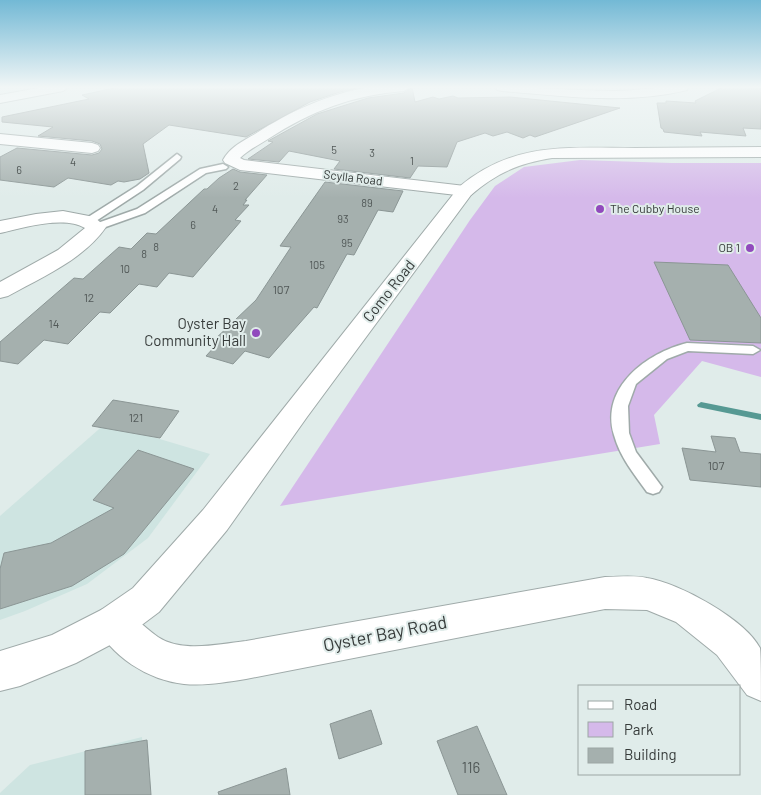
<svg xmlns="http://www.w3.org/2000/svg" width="761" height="795" font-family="Barlow,sans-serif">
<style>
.built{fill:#cee4e1}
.green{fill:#d5b9ea}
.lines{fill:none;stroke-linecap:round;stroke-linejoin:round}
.stream{fill:#569993;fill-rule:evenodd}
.building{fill:#a5b0ae;stroke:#8b9695}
.lane-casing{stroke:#9faaa9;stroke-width:3}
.street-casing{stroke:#9faaa9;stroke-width:2}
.secondary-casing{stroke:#9faaa9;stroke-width:2}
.lane{fill:#fff;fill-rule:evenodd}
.street{fill:#fff;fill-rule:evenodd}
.secondary{fill:#fff;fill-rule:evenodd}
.poi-dot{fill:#914abd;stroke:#e0ecea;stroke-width:2}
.labels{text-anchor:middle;stroke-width:4;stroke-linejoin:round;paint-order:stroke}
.far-number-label{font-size:11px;fill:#525958}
.far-street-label{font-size:12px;fill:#373c3b;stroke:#e0ecea}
.far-poi-label{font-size:12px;fill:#373c3b;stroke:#e0ecea;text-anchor:start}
.number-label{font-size:12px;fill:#525958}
.street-label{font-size:15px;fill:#373c3b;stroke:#e0ecea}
.poi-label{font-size:15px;fill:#373c3b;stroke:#e0ecea;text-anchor:end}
.near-number-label{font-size:15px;fill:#525958}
.near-street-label{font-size:18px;fill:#373c3b;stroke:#e0ecea}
</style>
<rect width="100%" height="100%" fill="#e0ecea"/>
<g class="built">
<path d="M106,423L210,454L148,538L87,584L25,611L0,620V516Z"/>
<path d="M142,737L145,795H0V793L30,765Z"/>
</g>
<path class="green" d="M580,160L671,163H761V377L702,361L654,415L660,444L280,506L470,220L495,186L524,167Z"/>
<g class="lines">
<path class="stream" d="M701,402L761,414V420L698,407L697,405Z"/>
</g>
<g class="building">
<path d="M119,87H363L340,92L310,102L246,137L169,125L143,144L149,173L140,179L124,182L118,181L111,185L68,178L54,187L0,180V157L17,148L92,155L99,153L102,149L100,144L92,141L38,136L53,127L2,122V117L89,99L82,95Z"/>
<path d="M412,87L415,102L433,97L439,99L453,96L458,98L510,97L620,108L535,137L530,135L523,138L507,132L493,136L485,133L457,142L447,167L418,166L410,178L334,169L340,161L289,151L279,162L248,159L273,142L268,141L317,114L368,98L404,93Z"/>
<path d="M723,87L761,88V129L743,128L746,136L700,132L702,136L664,132L663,129L661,128L657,103H666V101L696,103L695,101Z"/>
<path d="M233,169L240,172L267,175L245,200H247L243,205H249L235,220L241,221L193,277L169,273L157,287L139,284L110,313L100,312L68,344L44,340L18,364L0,361V342L74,278L83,279L119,247L131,249L147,233L156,234L204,189H207L219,178Z"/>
<path d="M325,182L403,191L393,212L378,210L354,255L347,254L317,308L314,307L269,358L245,351L233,364L206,356L218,343L212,342L256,300L291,247L280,246Z"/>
<path d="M654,262L728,265L761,318V343L690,340Z"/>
<path d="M113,400L179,411L160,438L92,426Z"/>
<path d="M711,436L735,438L740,452L761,454V487L690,480L682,448L716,452Z"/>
<path d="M138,450L194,469L124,554L72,586L0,609V569L4,553L51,543L114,508L93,500Z"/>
<path d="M371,710L382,744L339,759L330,724Z"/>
<path d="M477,726L507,795H458L437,741Z"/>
<path d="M147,740L151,795H85V751Z"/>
<path d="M286,768L290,795H219L218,792Z"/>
</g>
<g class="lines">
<g class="lane-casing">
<g id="lane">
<path d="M177,154L181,157L180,159L143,190L93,223H85L84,221L85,219L137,186Z"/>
<path d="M223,164L228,167L226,169L206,173L145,213L100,229L96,230L91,227L92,225L137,209L200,169Z"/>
<path d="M687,343L753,346L760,350L753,354L688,351L667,359L636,384L628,406L629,433L636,452L662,487L659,492L653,494L647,492C634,474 620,457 614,435C600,387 647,353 687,343Z"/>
</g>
</g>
<g class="street-casing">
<g id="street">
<path d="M44,87H69L63,91L0,103V95Z"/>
<path d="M372,87H410L404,91C353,95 311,111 268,139C259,145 248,150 240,158L244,160L465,186L471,187L474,191L471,195L465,196L240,170L225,163L223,160C230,147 243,141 255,134C291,111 329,93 372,87Z"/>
<path d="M496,87C536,87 576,91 615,91C640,91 664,85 688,87L687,90C626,105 564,96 502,91L497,90Z"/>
<path d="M0,134L92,143L98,145L100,148L98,151L92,153L0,144Z"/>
<path d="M63,211L94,217L106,227C83,260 42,277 8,296L0,298V282L58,250L85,228C64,215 22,228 0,233V221L36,214Z"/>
<path d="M605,577C619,577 634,575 647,578C679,583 745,619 760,648C761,654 761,691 761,701L747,695L717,655L676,622L647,610L605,609L246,679C226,682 205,686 184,684C148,680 110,656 95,623L101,610L114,605C133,613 142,626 158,637C182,653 219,644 246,641Z"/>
</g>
</g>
<g class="secondary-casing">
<path id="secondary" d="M761,147V157L552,158C520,163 496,173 471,195L307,417L227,530L159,612L127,636L76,663L20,686L0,691V651L52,635L101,610L133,588L203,510L459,187C514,141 568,148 635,148C677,148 719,147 761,147Z"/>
</g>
<use href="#lane" class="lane"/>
<use href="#street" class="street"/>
<use href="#secondary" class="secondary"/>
</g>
<linearGradient id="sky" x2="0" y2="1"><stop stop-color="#73b9d5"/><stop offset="0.44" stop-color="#f1f6f6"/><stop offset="1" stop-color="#f1f6f6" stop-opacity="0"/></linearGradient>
<rect width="761" height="198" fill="url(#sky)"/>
<g class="poi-dot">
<circle cx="600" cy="209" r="5"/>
<circle cx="750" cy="248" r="5"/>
<circle cx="256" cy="333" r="5"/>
</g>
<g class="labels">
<g class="far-number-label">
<text x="334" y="154">5</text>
<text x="372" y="157">3</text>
<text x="412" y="165">1</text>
<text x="73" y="166">4</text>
<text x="19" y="174">6</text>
<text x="236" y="190">2</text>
<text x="367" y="207">89</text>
<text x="215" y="213">4</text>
<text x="343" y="223">93</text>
<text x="193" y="229">6</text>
<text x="347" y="247">95</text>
<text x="156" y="251">8</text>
<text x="144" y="258">8</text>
<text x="317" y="269">105</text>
<text x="125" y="273">10</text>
</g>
<g class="far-street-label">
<text transform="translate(353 178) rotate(7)" y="4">Scylla Road</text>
</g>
<g class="far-poi-label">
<text x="610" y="213">The Cubby House</text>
<text x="740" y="252" text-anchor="end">OB 1</text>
</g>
<g class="number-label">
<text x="281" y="294">107</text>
<text x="89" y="302">12</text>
<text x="54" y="328">14</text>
<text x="136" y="422">121</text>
<text x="716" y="470">107</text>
</g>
<g class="street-label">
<text transform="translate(389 291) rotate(-52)" y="5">Como Road</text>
</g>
<g class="poi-label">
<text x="246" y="329">Oyster Bay<tspan x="246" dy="17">Community Hall</tspan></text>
</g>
<g class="near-number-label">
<text x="471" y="773">116</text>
</g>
<g class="near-street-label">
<text transform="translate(385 634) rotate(-11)" y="6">Oyster Bay Road</text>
</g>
</g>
<rect x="578" y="685" width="162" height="90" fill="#e0ecea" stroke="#9ca6a4"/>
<rect x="588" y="701" width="25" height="8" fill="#ffffff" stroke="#9ca6a4"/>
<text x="624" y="710" font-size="15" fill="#373c3b">Road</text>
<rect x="588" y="722" width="25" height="15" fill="#d5b9ea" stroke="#9ca6a4"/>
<text x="624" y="735" font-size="15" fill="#373c3b">Park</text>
<rect x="588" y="748" width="25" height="15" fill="#a5b0ae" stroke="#9ca6a4"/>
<text x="624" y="760" font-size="15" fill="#373c3b">Building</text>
</svg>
